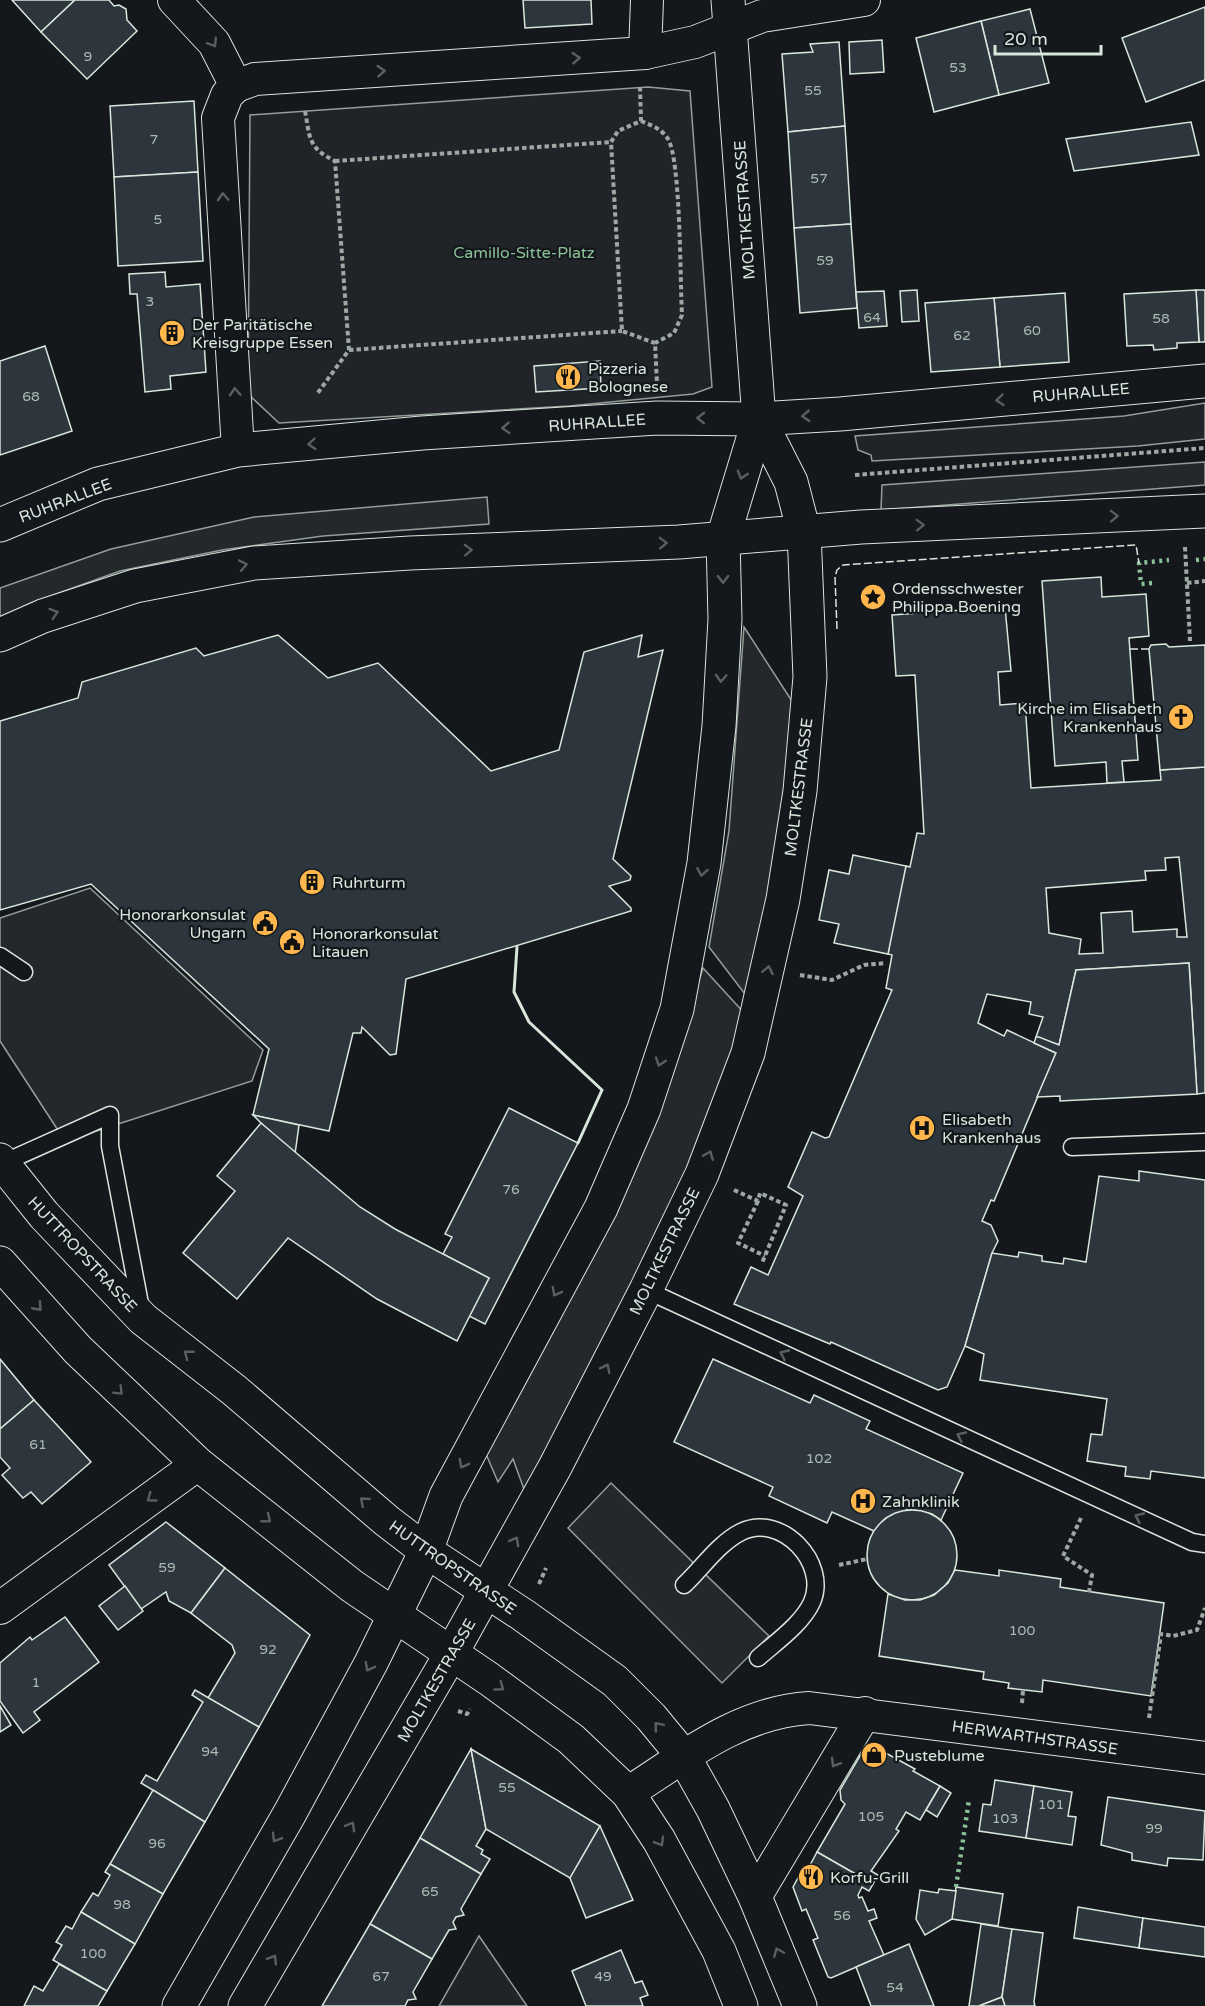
<svg xmlns="http://www.w3.org/2000/svg" width="1205" height="2006" font-family="'Varela Round',sans-serif">
<style>
.green{fill:#202428;stroke:#939e99;stroke-width:1.5}
.parking{fill:#24282b;stroke:#939e99;stroke-width:1.5}
.building{fill:#2c363c;stroke:#d8e6dc;stroke-width:1.5;fill-rule:evenodd}
.lines{fill:none;stroke-linecap:round;stroke-linejoin:round}
.lane-casing{stroke:#d8e6dc;stroke-width:19}
.street-casing{stroke:#d8e6dc;stroke-width:34}
.secondary-casing{stroke:#d8e6dc;stroke-width:35}
.path{stroke:#9da8a2;stroke-width:4;stroke-dasharray:4.5 3;stroke-linecap:butt}
.lane{stroke:#14181c;stroke-width:16}
.street{stroke:#14181c;stroke-width:32}
.secondary{stroke:#14181c;stroke-width:33}
.hedge{stroke:#8ac095;stroke-width:4.5;stroke-dasharray:3 4.5;stroke-linecap:butt}
.fence{stroke:#d8e6dc;stroke-width:1.5;stroke-dasharray:8 3;stroke-linecap:butt}
.wall{stroke:#d8e6dc;stroke-width:3}
.oneway{stroke:#59605f}
.labels{text-anchor:middle;stroke-width:4.5;stroke-linejoin:round;paint-order:stroke}
.number-label{font-size:14px;fill:#adbab4}
.street-label{font-size:16px;fill:#d8e6dc;stroke:#14181c}
.park-label{font-size:16px;fill:#8ac095;stroke:#14181c}
.poi-label{font-size:16px;fill:#d8e6dc;stroke:#14181c;text-anchor:start}
</style>
<rect width="100%" height="100%" fill="#14181c"/>
<g class="green">
<path d="M648,87L690,91L712,387L693,394L569,406L279,423L248,394L250,115Z"/>
<path d="M1205,403V439L1138,446L872,461L871,455L858,450L855,436L1124,416Z"/>
<path d="M479,1936L527,2006H439Z"/>
</g>
<g class="parking">
<path d="M1205,462V485L881,510L882,485Z"/>
<path d="M487,497L489,524L323,536L222,550L120,571L31,603L0,617V588L111,549L254,517Z"/>
<path d="M744,627L799,712L781,849L748,998L709,947L729,831Z"/>
<path d="M90,888L263,1050L252,1081L65,1141L0,1041V918Z"/>
<path d="M703,968L746,1015L701,1140L669,1212L525,1492L513,1459L498,1482L486,1454L656,1117Z"/>
<path d="M611,1483L769,1636L722,1683L568,1528Z"/>
</g>
<g class="building">
<path d="M12,0H75L41,32Z"/>
<path d="M75,0H109L114,6L119,5L126,9L127,20L137,31L87,79L41,32Z"/>
<path d="M523,0H591L592,24L525,28Z"/>
<path d="M1205,7V80L1146,102L1122,38Z"/>
<path d="M1030,9L1049,83L999,95L981,21Z"/>
<path d="M981,21L999,95L934,112L916,38Z"/>
<path d="M882,40L884,72L850,74L849,42Z"/>
<path d="M839,42L845,126L788,132L782,54L813,52L810,44Z"/>
<path d="M194,101L198,172L114,177L110,106Z"/>
<path d="M1191,122L1199,155L1074,171L1066,139Z"/>
<path d="M845,126L851,224L794,228L788,132Z"/>
<path d="M198,172L203,261L118,266L114,177Z"/>
<path d="M851,224L857,308L800,313L794,228Z"/>
<path d="M165,272L166,287L200,284L206,372L170,376L171,389L145,392L137,294H130L129,274Z"/>
<path d="M917,290L919,321L902,322L900,291Z"/>
<path d="M1196,290H1205V342H1199Z"/>
<path d="M1196,290L1199,342L1177,343V348L1154,350L1153,345L1127,346L1124,294Z"/>
<path d="M884,291L887,326L859,328L856,292Z"/>
<path d="M1065,293L1069,362L1000,367L994,298Z"/>
<path d="M994,298L1000,367L931,372L925,303Z"/>
<path d="M45,346L72,431L0,455V361Z"/>
<path d="M600,361L601,388L536,392L534,366Z"/>
<path d="M1101,577L1102,597L1146,594L1149,636L1129,638L1138,760L1122,761L1124,782L1107,783L1106,762L1055,766L1042,581Z"/>
<path d="M1005,607L1011,671L998,672L1000,705L1025,703L1031,788L1161,780L1160,770L1205,767V1093L1197,1094L1189,963L1076,970L1059,1045L1036,1037L1043,1017L1029,1014L1031,1002L987,994L978,1023L1004,1036L1007,1030L1056,1053L994,1201L991,1200L982,1221L991,1225L998,1241L992,1253L965,1346L947,1387L938,1390L831,1342L830,1344L734,1304L751,1267L768,1275L803,1196L788,1187L812,1132L825,1138L829,1137L892,990L886,988L892,955L888,954L897,900L906,866L910,867L917,833L924,834L915,675L896,676L892,615ZM1179,857L1187,937H1177V929L1133,932L1132,911L1101,913L1103,953L1079,954L1081,939L1049,933L1046,888L1146,880L1145,871L1166,870L1165,858Z"/>
<path d="M278,635L328,678L378,663L491,771L559,750L584,652L642,635L638,657L663,650L613,859L631,876L630,880L609,886L631,908V911L406,979L396,1054L390,1055L362,1027L361,1033H353L329,1131L253,1115L269,1049L91,884L0,910V721L78,698L82,682L196,648L204,656Z"/>
<path d="M1166,644L1169,647L1205,645V767L1160,770L1149,649L1151,645Z"/>
<path d="M853,855L906,866L888,954L834,943L839,924L819,920L829,870L849,874Z"/>
<path d="M1189,963L1197,1094L1060,1101V1096L1037,1097L1056,1053L1034,1043L1036,1037H1039L1059,1045L1076,970Z"/>
<path d="M509,1108L578,1143L485,1324L469,1316L489,1278L443,1254L452,1237L445,1234Z"/>
<path d="M253,1115L299,1125L295,1154L261,1123Z"/>
<path d="M261,1123L360,1207L395,1229L489,1278L457,1341L377,1299L288,1238L237,1299L183,1253L235,1191L217,1176Z"/>
<path d="M1139,1171L1205,1180V1478L1151,1471L1150,1479L1125,1476L1126,1467L1087,1461L1091,1434L1102,1435L1107,1399L980,1380L984,1354L965,1346L992,1253L1018,1257L1019,1252L1042,1256V1261L1063,1264L1064,1258L1086,1262L1099,1176L1139,1181Z"/>
<path d="M0,1359L34,1400L0,1429Z"/>
<path d="M713,1359L810,1403L814,1395L870,1421L866,1429L963,1473L941,1520L932,1514L909,1509L886,1518L874,1531L832,1512L827,1523L769,1496L773,1487L674,1442Z"/>
<path d="M34,1400L91,1462L42,1504L31,1492L23,1498L2,1475L10,1468L0,1457V1429Z"/>
<circle cx="912" cy="1555" r="45"/>
<path d="M166,1522L225,1568L191,1613L169,1601L166,1592L141,1609L109,1565Z"/>
<path d="M225,1568L310,1635L259,1727L208,1698L235,1653L232,1645L191,1613Z"/>
<path d="M955,1570L999,1576V1570L1061,1579L1060,1587L1164,1603L1151,1696L1043,1680L1042,1692L1008,1688L1009,1683L983,1679L984,1672L879,1656L888,1594L905,1600H920L934,1595L948,1583Z"/>
<path d="M125,1586L143,1611L118,1630L99,1606Z"/>
<path d="M65,1617L99,1662L34,1712L40,1720L23,1733L0,1701V1663L30,1637L32,1640Z"/>
<path d="M195,1690L259,1727L205,1822L141,1783L146,1775L157,1781L203,1702L192,1695Z"/>
<path d="M0,1706L11,1725L0,1732Z"/>
<path d="M871,1745L915,1769L913,1771L940,1786L920,1820L906,1812L896,1829L899,1831L871,1871L878,1875L873,1884L817,1852L845,1804L841,1800L840,1790L864,1749Z"/>
<path d="M471,1749L486,1829L476,1846L483,1850L481,1854L490,1859L481,1874L420,1838Z"/>
<path d="M471,1749L600,1826L570,1878L486,1829Z"/>
<path d="M995,1780L1034,1786L1026,1838L979,1831L983,1804L991,1805Z"/>
<path d="M940,1786L951,1793L937,1817L926,1810Z"/>
<path d="M1034,1786L1072,1792L1068,1816L1076,1817L1072,1845L1026,1838Z"/>
<path d="M153,1790L205,1822L163,1894L110,1864Z"/>
<path d="M1108,1797L1205,1811L1203,1860L1168,1858L1167,1866L1132,1860V1853L1101,1845Z"/>
<path d="M600,1826L633,1900L586,1918L570,1878Z"/>
<path d="M420,1838L481,1874L461,1909L464,1915L456,1917L453,1922L456,1929L449,1930L432,1959L370,1924Z"/>
<path d="M817,1852L873,1884L869,1891L862,1887L858,1895L859,1898L862,1897L868,1911L874,1909L877,1918L869,1921L884,1955L831,1978L828,1977L813,1940L818,1938L806,1909L802,1911L793,1887L804,1867L808,1869Z"/>
<path d="M110,1864L163,1894L135,1944L81,1912L93,1893L98,1896L110,1875L105,1872Z"/>
<path d="M956,1887L1003,1894L998,1926L952,1919Z"/>
<path d="M939,1889L956,1891L952,1919L925,1935L916,1919L920,1890L938,1893Z"/>
<path d="M1078,1907L1143,1918L1139,1948L1074,1938Z"/>
<path d="M81,1912L135,1944L107,1991L53,1960L62,1945L56,1942L66,1926L72,1929Z"/>
<path d="M1143,1918L1205,1927V1957L1139,1948Z"/>
<path d="M370,1924L432,1959L413,1992L416,1999L408,2000L405,2006H322Z"/>
<path d="M981,1924L1012,1929L1002,1997L979,2006H969Z"/>
<path d="M1012,1929L1043,1933L1034,2002L1035,2006H1005L1002,1997Z"/>
<path d="M909,1944L934,2006H871L856,1967Z"/>
<path d="M621,1950L635,1983L642,1981L648,1995L640,1998L643,2006H586L572,1971Z"/>
<path d="M59,1964L107,1991L98,2006H24L34,1986L43,1991Z"/>
<path d="M1002,1997L1005,2006H979Z"/>
</g>
<g class="lines">
<g class="lane-casing">
<g id="lane">
<path d="M0,956L24,972"/>
<path d="M1072,1147L1205,1142"/>
<path d="M3,1163L110,1115V1146L141,1309"/>
<path d="M646,1290L1192,1542L1205,1544"/>
<path d="M684,1585C702,1568 719,1543 741,1532C781,1512 829,1563 812,1602C802,1624 776,1642 758,1658"/>
</g>
</g>
<g class="street-casing">
<g id="street">
<path d="M174,0L214,43L236,86L255,79L645,53L695,42L762,16L864,0"/>
<path d="M645,53L647,0"/>
<path d="M236,86L227,95L218,118L238,450"/>
<path d="M0,1608L198,1464"/>
<path d="M628,1793C684,1757 740,1712 809,1708L1205,1758"/>
<path d="M755,1897L865,1713"/>
</g>
</g>
<g class="secondary-casing">
<g id="secondary">
<path d="M0,525L98,484L238,450L422,433L657,418L759,419L840,414L1205,381"/>
<path d="M0,635L43,616L135,586L254,563L410,553L679,542L861,527L1205,511"/>
<path d="M0,1160L44,1215L143,1319L234,1390L387,1521L426,1551L523,1615L615,1681L651,1717L684,1757L713,1809L755,1897L800,2006"/>
<path d="M0,1263L78,1350L198,1464L352,1586L489,1679L571,1739L628,1793L659,1840L719,1951L741,2006"/>
<path d="M179,2006L290,1813L371,1663L426,1551L446,1496L601,1208L644,1109L677,1009L704,863L719,726L725,619L723,538L759,419L728,0"/>
<path d="M245,2006L451,1654L555,1467L646,1290L702,1174L748,1053L783,899L800,791L810,677L804,532L791,482L759,419"/>
</g>
</g>
<g class="path">
<path d="M640,87L641,121L618,131L611,142L622,331L655,343L657,383"/>
<path d="M305,111C310,138 308,148 335,161L349,350L317,394"/>
<path d="M641,121C651,125 662,129 668,139C681,160 680,283 682,315L674,333L655,343"/>
<path d="M335,161L611,142"/>
<path d="M349,350L622,331"/>
<path d="M855,475L1205,448"/>
<path d="M1185,547L1190,641"/>
<path d="M1187,583L1205,581"/>
<path d="M800,975L832,980L864,965L886,963"/>
<path d="M734,1190L758,1201L760,1193L786,1205L762,1263"/>
<path d="M758,1201L738,1243L765,1256"/>
<path d="M1081,1518L1063,1556L1092,1575L1089,1592"/>
<path d="M839,1565L867,1559"/>
<path d="M539,1584L546,1568"/>
<path d="M1022,1703L1023,1690"/>
<path d="M458,1711L467,1714L470,1709"/>
<path d="M1149,1718L1161,1634L1173,1636L1197,1630L1205,1608"/>
</g>
<use href="#lane" class="lane"/>
<use href="#street" class="street"/>
<use href="#secondary" class="secondary"/>
<g class="hedge">
<path d="M1196,560L1205,559"/>
<path d="M1152,583L1141,584L1139,563L1169,560"/>
<path d="M956,1887L969,1800"/>
</g>
<g class="fence">
<path d="M837,629L835,577L837,570L843,565L1136,545L1139,563"/>
<path d="M1130,649H1149"/>
</g>
<path class="wall" d="M517,947L514,992L529,1022L602,1090L578,1143"/>
</g>
<defs><path id="oneway-chevron" d="M-2-3.5L2.5 0L-2 3.5" fill="none" stroke-width="1.6" stroke-linecap="round" stroke-linejoin="round" transform="scale(1.5)"/></defs>
<g class="oneway">
<use href="#oneway-chevron" transform="translate(213 43) rotate(58)"/>
<use href="#oneway-chevron" transform="translate(576 58) rotate(-4)"/>
<use href="#oneway-chevron" transform="translate(381 71) rotate(-4)"/>
<use href="#oneway-chevron" transform="translate(223 197) rotate(-93)"/>
<use href="#oneway-chevron" transform="translate(235 392) rotate(-93)"/>
<use href="#oneway-chevron" transform="translate(1000 400) rotate(175)"/>
<use href="#oneway-chevron" transform="translate(806 416) rotate(177)"/>
<use href="#oneway-chevron" transform="translate(701 418) rotate(-179)"/>
<use href="#oneway-chevron" transform="translate(506 428) rotate(176)"/>
<use href="#oneway-chevron" transform="translate(312 444) rotate(175)"/>
<use href="#oneway-chevron" transform="translate(742 475) rotate(107)"/>
<use href="#oneway-chevron" transform="translate(1114 516) rotate(-2)"/>
<use href="#oneway-chevron" transform="translate(920 525) rotate(-2)"/>
<use href="#oneway-chevron" transform="translate(663 543) rotate(-2)"/>
<use href="#oneway-chevron" transform="translate(468 550) rotate(-2)"/>
<use href="#oneway-chevron" transform="translate(243 565) rotate(-11)"/>
<use href="#oneway-chevron" transform="translate(723 579) rotate(89)"/>
<use href="#oneway-chevron" transform="translate(54 613) rotate(-18)"/>
<use href="#oneway-chevron" transform="translate(721 678) rotate(93)"/>
<use href="#oneway-chevron" transform="translate(702 872) rotate(100)"/>
<use href="#oneway-chevron" transform="translate(768 970) rotate(-78)"/>
<use href="#oneway-chevron" transform="translate(660 1062) rotate(108)"/>
<use href="#oneway-chevron" transform="translate(709 1155) rotate(-68)"/>
<use href="#oneway-chevron" transform="translate(556 1292) rotate(118)"/>
<use href="#oneway-chevron" transform="translate(38 1307) rotate(48)"/>
<use href="#oneway-chevron" transform="translate(188 1354) rotate(-142)"/>
<use href="#oneway-chevron" transform="translate(784 1354) rotate(-155)"/>
<use href="#oneway-chevron" transform="translate(606 1368) rotate(-63)"/>
<use href="#oneway-chevron" transform="translate(119 1391) rotate(45)"/>
<use href="#oneway-chevron" transform="translate(961 1436) rotate(-155)"/>
<use href="#oneway-chevron" transform="translate(463 1464) rotate(118)"/>
<use href="#oneway-chevron" transform="translate(151 1498) rotate(144)"/>
<use href="#oneway-chevron" transform="translate(364 1501) rotate(-139)"/>
<use href="#oneway-chevron" transform="translate(1139 1517) rotate(-155)"/>
<use href="#oneway-chevron" transform="translate(267 1519) rotate(39)"/>
<use href="#oneway-chevron" transform="translate(515 1541) rotate(-61)"/>
<use href="#oneway-chevron" transform="translate(369 1667) rotate(118)"/>
<use href="#oneway-chevron" transform="translate(500 1687) rotate(36)"/>
<use href="#oneway-chevron" transform="translate(658 1726) rotate(-130)"/>
<use href="#oneway-chevron" transform="translate(835 1763) rotate(121)"/>
<use href="#oneway-chevron" transform="translate(351 1826) rotate(-60)"/>
<use href="#oneway-chevron" transform="translate(276 1838) rotate(120)"/>
<use href="#oneway-chevron" transform="translate(660 1842) rotate(60)"/>
<use href="#oneway-chevron" transform="translate(778 1952) rotate(-112)"/>
<use href="#oneway-chevron" transform="translate(273 1959) rotate(-59)"/>
</g>
<defs>
<g id="building-disc" transform="scale(1.35)"><circle r="9.5" fill="#ffb74d" stroke="#14181c"/><path d="M-4-6H4V6H1V3H-1V6H-4ZM-2.5-4.3h1.7v1.8h-1.7ZM.8-4.3h1.7v1.8H.8ZM-2.5-1h1.7V.8h-1.7ZM.8-1h1.7V.8H.8Z" fill="#111"/></g>
<g id="restaurant-disc" transform="scale(1.35)"><circle r="9.5" fill="#ffb74d" stroke="#14181c"/><path d="M-5-6h1v4h1v-4h1v4h1v-4h1v5L-1.5 .5V6h-2V.5L-5-1ZM5-6V6H3V1.5H1.5Q1.5-4 5-6Z" fill="#111"/></g>
<g id="sight-disc" transform="scale(1.35)"><circle r="9.5" fill="#ffb74d" stroke="#14181c"/><path d="M0-6L1.8-2.2L6-1.7L2.9 1.2L3.7 5.4L0 3.3L-3.7 5.4L-2.9 1.2L-6-1.7L-1.8-2.2Z" fill="#111"/></g>
<g id="church-disc" transform="scale(1.35)"><circle r="9.5" fill="#ffb74d" stroke="#14181c"/><path d="M-1.2-6h2.4v3.5h3.3v2.4h-3.3V6h-2.4V-.1h-3.3v-2.4h3.3Z" fill="#111"/></g>
<g id="civic-disc" transform="scale(1.35)"><circle r="9.5" fill="#ffb74d" stroke="#14181c"/><path d="M-.6-6.5H3V-4.5H.6V-3L4-1V1h2V6H-6V1h2V-1L-.6-3ZM-1.2 2.5V6h2.4V2.5Z" fill="#111"/></g>
<g id="hospital-disc" transform="scale(1.35)"><circle r="9.5" fill="#ffb74d" stroke="#14181c"/><path d="M-5-5h3v3.5h4V-5h3V5h-3V1.5h-4V5h-3Z" fill="#111"/></g>
<g id="shop-disc" transform="scale(1.35)"><circle r="9.5" fill="#ffb74d" stroke="#14181c"/><path d="M-5-2.5h2.3a2.7 3.5 0 0 1 5.4 0H5L5.5 6h-11ZM-1.5-2.5h3a1.5 2.3 0 0 0-3 0Z" fill="#111"/></g>
</defs>
<g fill-rule="evenodd">
<use href="#building-disc" x="172" y="333"/>
<use href="#restaurant-disc" x="568" y="377"/>
<use href="#sight-disc" x="873" y="597"/>
<use href="#church-disc" x="1181" y="717"/>
<use href="#building-disc" x="312" y="882"/>
<use href="#civic-disc" x="265" y="923"/>
<use href="#civic-disc" x="292" y="942"/>
<use href="#hospital-disc" x="922" y="1128"/>
<use href="#hospital-disc" x="863" y="1501"/>
<use href="#shop-disc" x="874" y="1755"/>
<use href="#restaurant-disc" x="811" y="1877"/>
</g>
<g class="labels">
<g class="number-label">
<text x="88" y="61">9</text>
<text x="958" y="72">53</text>
<text x="813" y="95">55</text>
<text x="154" y="144">7</text>
<text x="819" y="183">57</text>
<text x="158" y="224">5</text>
<text x="825" y="265">59</text>
<text x="150" y="306">3</text>
<text x="872" y="322">64</text>
<text x="1161" y="323">58</text>
<text x="1032" y="335">60</text>
<text x="962" y="340">62</text>
<text x="31" y="401">68</text>
<text x="511" y="1194">76</text>
<text x="38" y="1449">61</text>
<text x="819" y="1463">102</text>
<text x="167" y="1572">59</text>
<text x="1022" y="1635">100</text>
<text x="268" y="1654">92</text>
<text x="36" y="1687">1</text>
<text x="210" y="1756">94</text>
<text x="507" y="1792">55</text>
<text x="1051" y="1809">101</text>
<text x="871" y="1821">105</text>
<text x="1005" y="1823">103</text>
<text x="1154" y="1833">99</text>
<text x="157" y="1848">96</text>
<text x="430" y="1896">65</text>
<text x="122" y="1909">98</text>
<text x="842" y="1920">56</text>
<text x="93" y="1958">100</text>
<text x="381" y="1981">67</text>
<text x="603" y="1981">49</text>
<text x="895" y="1992">54</text>
</g>
<g class="street-label">
<text transform="translate(744 210) rotate(-94)" y="6">MOLTKESTRASSE</text>
<text transform="translate(1081 392) rotate(-5)" y="6">RUHRALLEE</text>
<text transform="translate(597 422) rotate(-4)" y="6">RUHRALLEE</text>
<text transform="translate(65 500) rotate(-21)" y="6">RUHRALLEE</text>
<text transform="translate(798 787) rotate(-83)" y="6">MOLTKESTRASSE</text>
<text transform="translate(664 1251) rotate(-64)" y="6">MOLTKESTRASSE</text>
<text transform="translate(83 1254) rotate(47)" y="6">HUTTROPSTRASSE</text>
<text transform="translate(453 1567) rotate(35)" y="6">HUTTROPSTRASSE</text>
<text transform="translate(436 1680) rotate(-60)" y="6">MOLTKESTRASSE</text>
<text transform="translate(1035 1737) rotate(8)" y="6">HERWARTHSTRASSE</text>
</g>
<g class="park-label">
<text x="524" y="258">Camillo-Sitte-Platz</text>
</g>
<g class="poi-label">
<text x="192" y="330">Der Paritätische<tspan x="192" dy="18">Kreisgruppe Essen</tspan></text>
<text x="588" y="374">Pizzeria<tspan x="588" dy="18">Bolognese</tspan></text>
<text x="892" y="594">Ordensschwester<tspan x="892" dy="18">Philippa Boening</tspan></text>
<text x="1162" y="714" text-anchor="end">Kirche im Elisabeth<tspan x="1162" dy="18">Krankenhaus</tspan></text>
<text x="332" y="888">Ruhrturm</text>
<text x="246" y="920" text-anchor="end">Honorarkonsulat<tspan x="246" dy="18">Ungarn</tspan></text>
<text x="312" y="939">Honorarkonsulat<tspan x="312" dy="18">Litauen</tspan></text>
<text x="942" y="1125">Elisabeth<tspan x="942" dy="18">Krankenhaus</tspan></text>
<text x="882" y="1507">Zahnklinik</text>
<text x="894" y="1761">Pusteblume</text>
<text x="830" y="1883">Korfu-Grill</text>
</g>
</g>
<path d="M995 45v9h106v-9" fill="none" stroke="#d8e6dc" stroke-width="3"/>
<text x="1004" y="45" font-size="18" fill="#d8e6dc" stroke="#14181c" stroke-width="4.5" paint-order="stroke">20 m</text>
</svg>
